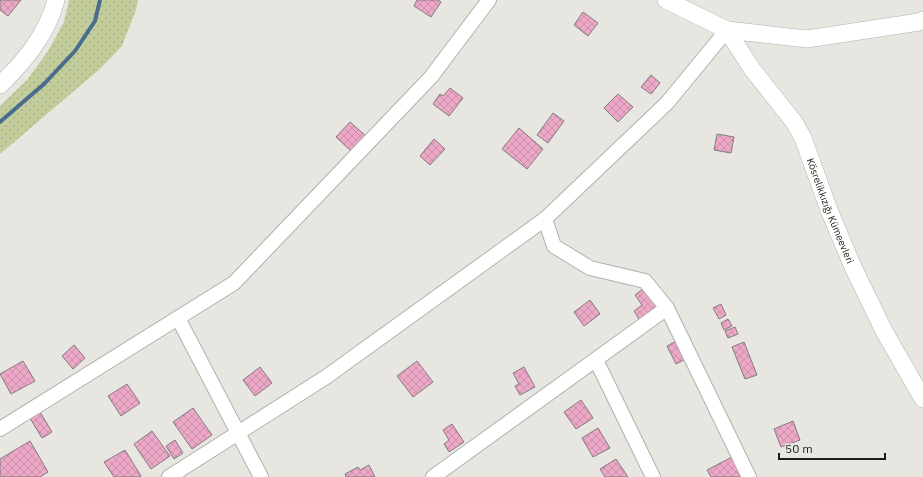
<svg xmlns="http://www.w3.org/2000/svg" width="923" height="477" font-family="'IBM Plex Sans',sans-serif">
<style>
.green{fill:url(#green-dots)}
.lines{fill:none;stroke-linecap:round;stroke-linejoin:round}
.stream{stroke:#4a6c8d;stroke-width:4}
.building{fill:url(#building-cross-hatch);stroke:#827c7e}
.minor-casing{stroke:#b2b0ab;stroke-width:16}
.tertiary-casing{stroke:#b2b0ab;stroke-width:18}
.minor{stroke:#fff;stroke-width:14}
.tertiary{stroke:#fff;stroke-width:17}
.labels{text-anchor:middle;stroke-width:3.5;stroke-linejoin:round;paint-order:stroke}
.street-label{font-size:10px;fill:#1e1e1b;stroke:#e7e6e0}
</style>
<defs>
<pattern id="green-dots" width="8" height="8" patternUnits="userSpaceOnUse"><rect width="8" height="8" fill="#c2cd9b"/><path d="M2 2h.1M6 6h.1" fill="none" stroke="#a6b085" stroke-width="1.8" stroke-linecap="round"/></pattern>
<pattern id="building-cross-hatch" width="8" height="8" patternUnits="userSpaceOnUse"><rect width="8" height="8" fill="#eda8c8"/><path d="M0 0l8 8M0 8l8-8" fill="none" stroke="#cb90ab"/></pattern>
</defs>
<rect width="100%" height="100%" fill="#e7e6e0"/>
<path class="green" d="M69,0H138L136,10L122,46L101,68L0,154V106L27,80L48,51L64,22Z"/>
<g class="lines">
<path class="stream" d="M0,122L44,84L75,51L95,21L100,0"/>
</g>
<g class="building">
<path d="M0,0H21L8,16L0,10Z"/>
<path d="M417,0H438L441,2L431,17L414,6Z"/>
<path d="M583,12L598,23L588,36L574,25Z"/>
<path d="M651,75L660,83L651,94L641,87Z"/>
<path d="M450,88L463,98L449,116L433,104L440,94L443,96Z"/>
<path d="M618,94L633,107L618,122L604,108Z"/>
<path d="M553,113L564,121L548,143L537,135Z"/>
<path d="M350,122L366,136L351,151L336,137Z"/>
<path d="M519,128L543,149L527,169L502,149Z"/>
<path d="M717,134L734,137L731,153L714,150Z"/>
<path d="M434,139L445,149L430,165L420,156Z"/>
<path d="M648,285L662,306L641,322L634,311L642,305L635,295Z"/>
<path d="M590,300L600,314L584,326L574,312Z"/>
<path d="M721,304L726,315L719,319L713,308Z"/>
<path d="M728,319L732,326L724,330L721,323Z"/>
<path d="M735,327L738,334L728,338L725,331Z"/>
<path d="M680,339L690,357L676,364L667,346Z"/>
<path d="M744,342L757,375L745,379L732,347Z"/>
<path d="M74,345L85,358L73,369L62,356Z"/>
<path d="M23,361L35,381L11,394L0,374Z"/>
<path d="M417,361L433,382L413,397L397,376Z"/>
<path d="M260,367L272,383L255,396L243,380Z"/>
<path d="M524,367L535,387L520,395L515,386L519,384L513,373Z"/>
<path d="M127,384L140,403L121,416L108,396Z"/>
<path d="M581,400L593,418L576,429L564,412Z"/>
<path d="M193,408L212,435L192,449L173,422Z"/>
<path d="M40,412L52,432L42,438L30,418Z"/>
<path d="M793,421L800,440L781,447L774,429Z"/>
<path d="M452,424L464,442L449,452L444,444L449,440L443,430Z"/>
<path d="M598,428L610,448L593,457L582,438Z"/>
<path d="M152,431L170,456L151,469L134,444Z"/>
<path d="M175,440L183,453L174,459L166,446Z"/>
<path d="M30,441L48,472L40,477H0V459Z"/>
<path d="M125,450L141,476L140,477H114L104,462Z"/>
<path d="M734,456L745,477H711L707,470Z"/>
<path d="M616,459L628,477H605L600,469Z"/>
<path d="M369,465L375,477H346L345,474L358,467L360,470Z"/>
</g>
<g class="lines">
<g class="minor-casing">
<g id="minor">
<path d="M545,219L554,246L590,268L645,281L667,308L749,477"/>
<path d="M178,318L261,477"/>
<path d="M596,360L653,477"/>
<path d="M0,429L234,283L431,77L489,0"/>
<path d="M169,477L326,377L545,219L667,103L727,30"/>
<path d="M433,477L667,308"/>
</g>
</g>
<g class="tertiary-casing">
<g id="tertiary">
<path d="M666,0L727,30L807,39L919,22L923,20"/>
<path id="s1" d="M727,30L752,69L794,122L803,138L829,210L853,267L884,331L923,399"/>
<path d="M0,85C25,61 47,34 56,0"/>
</g>
</g>
<use href="#minor" class="minor"/>
<use href="#tertiary" class="tertiary"/>
</g>
<g class="labels">
<g class="street-label">
<text dy="4" stroke="none"><textPath href="#s1" startOffset="210">Kösrelikkızığı Kümeevleri</textPath></text>
</g>
</g>
<path d="M779 453v6h106v-6" fill="none" stroke="#1e1e1b" stroke-width="2"/>
<text x="785" y="453" font-size="12" fill="#1e1e1b" stroke="#e7e6e0" stroke-width="3" paint-order="stroke">50 m</text>
</svg>
